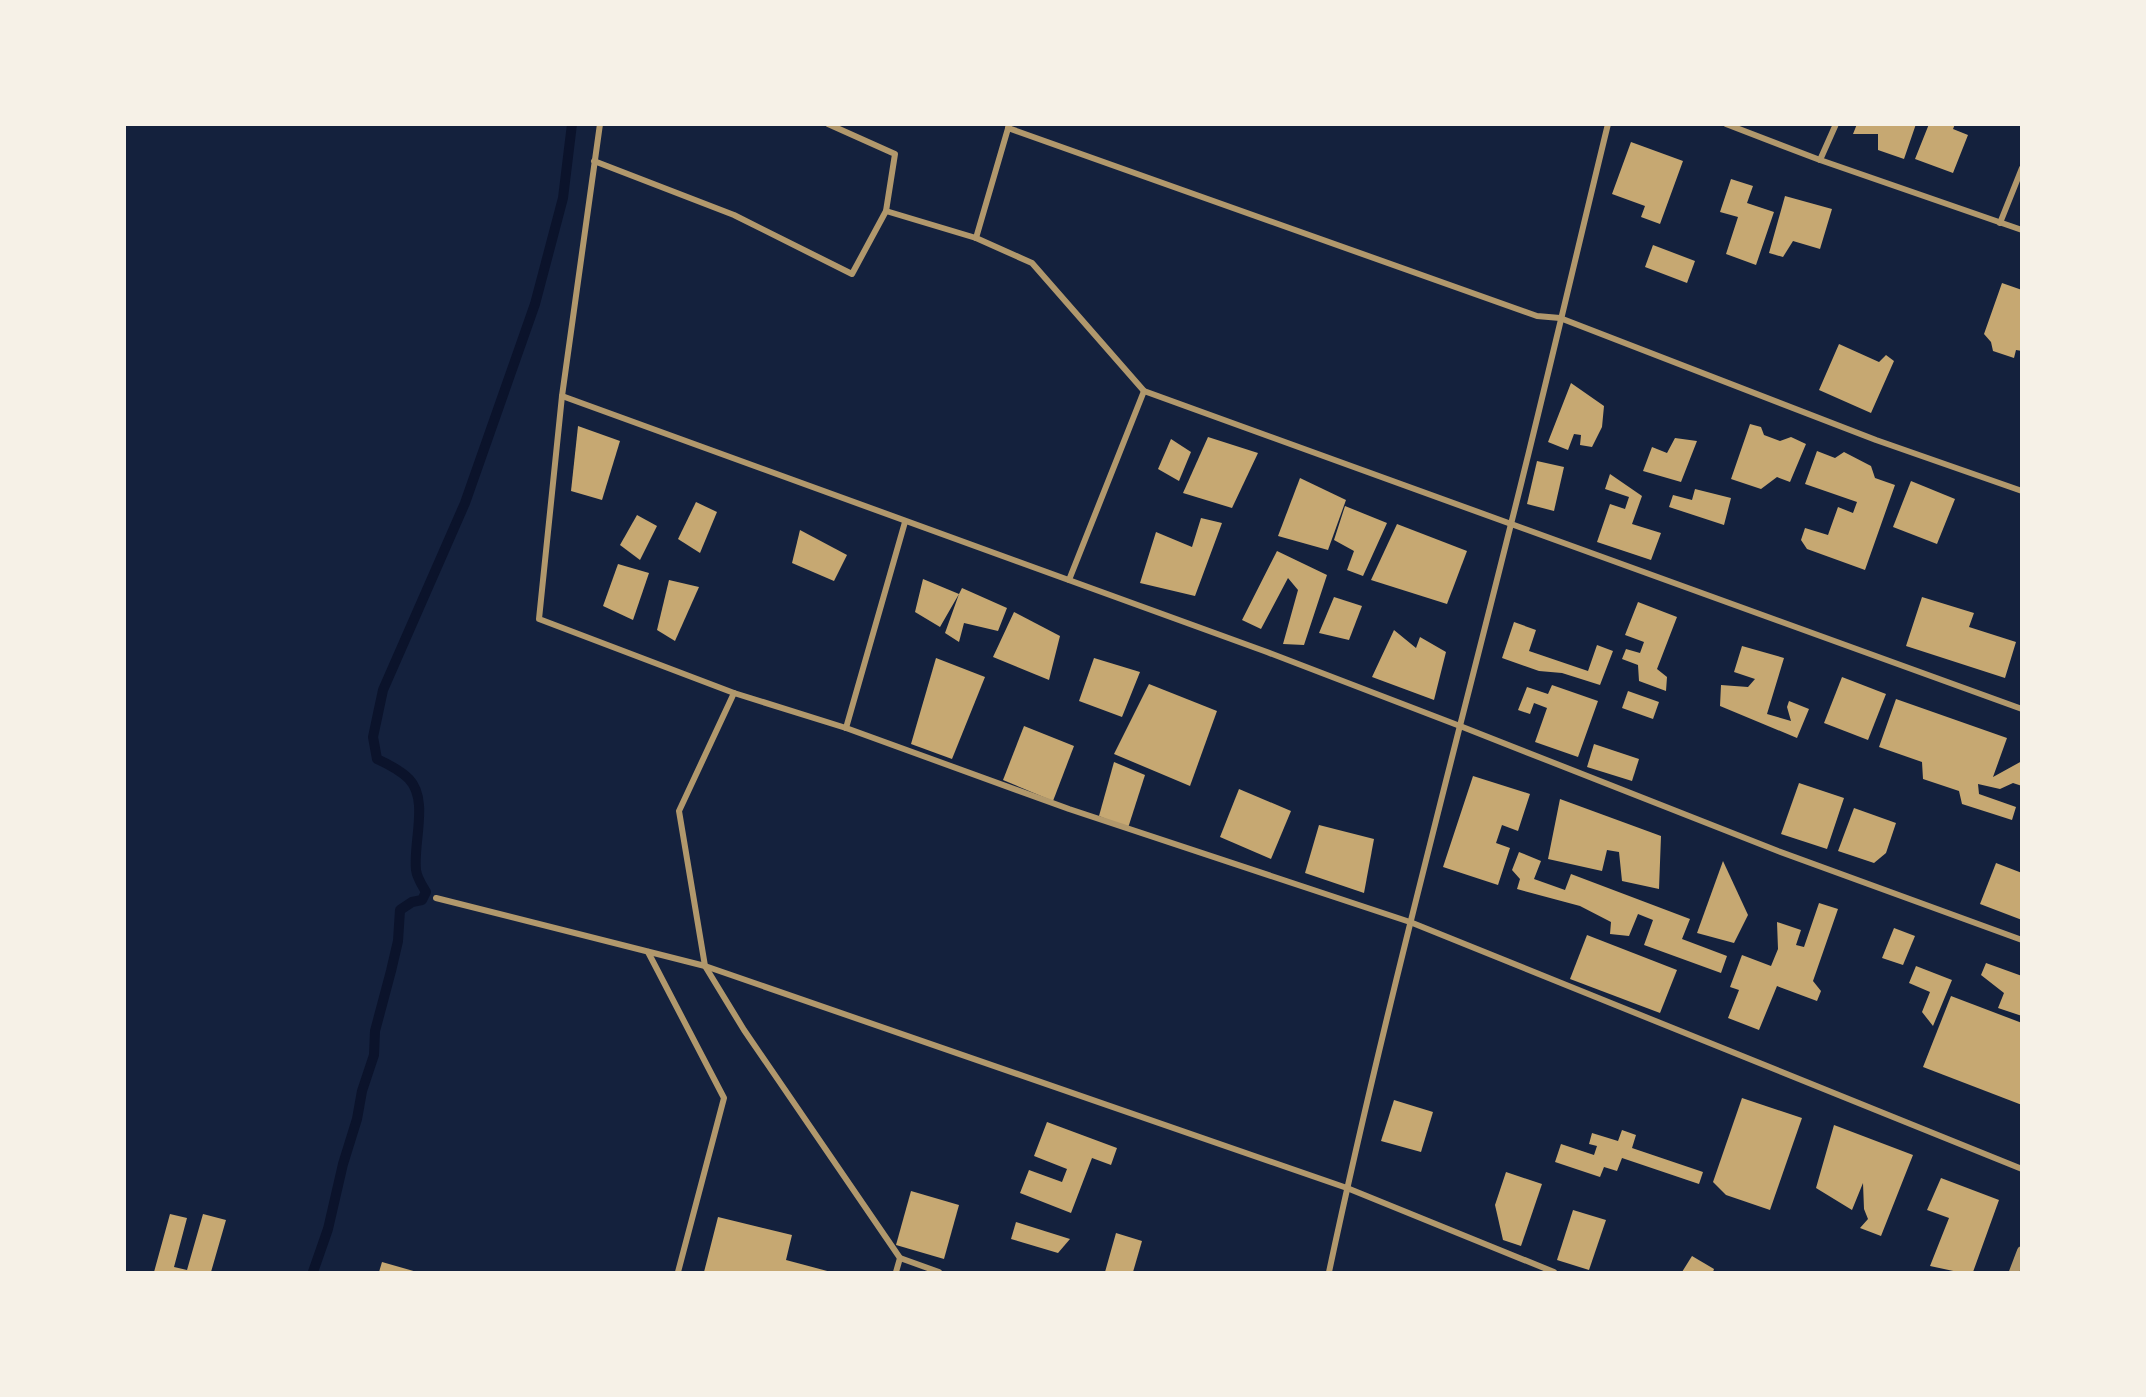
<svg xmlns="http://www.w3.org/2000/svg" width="2146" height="1397" font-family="'PT Serif',serif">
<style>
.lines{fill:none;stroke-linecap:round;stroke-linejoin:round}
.stream{stroke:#0b132b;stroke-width:10}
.building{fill:#c6a872}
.minor{stroke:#b1986c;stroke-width:6}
.tertiary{stroke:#b1986c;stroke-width:10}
</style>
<rect width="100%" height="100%" fill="#14213d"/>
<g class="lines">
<path class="stream" d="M313,1272L328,1229L343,1164L357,1119L362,1091L374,1055L375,1031L391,971L398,941L400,910L412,902L422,900L426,892C422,885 417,878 416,870C413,842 429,800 409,779C400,770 388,764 377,759L373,737L383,690L465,503L535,304L563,198L572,124"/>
</g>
<g class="building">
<path d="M1857,124H1916L1904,159L1878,150V134H1853Z"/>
<path d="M1929,124H1955L1953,129L1968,135L1953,173L1915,159Z"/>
<path d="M1631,142L1683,161L1660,224L1641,217L1645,206L1612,194Z"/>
<path d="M1731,179L1753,186L1747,203L1774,212L1756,265L1726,254L1738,217L1720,212Z"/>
<path d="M1785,196L1832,209L1820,249L1793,241L1783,257L1769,253Z"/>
<path d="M1653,245L1695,261L1687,283L1645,267Z"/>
<path d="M2002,283L2022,290V351L2016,350L2014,358L1993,351L1991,342L1984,334Z"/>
<path d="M1839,344L1879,362L1886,355L1894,361L1871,413L1819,390Z"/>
<path d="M1571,383L1604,406L1602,427L1592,447L1580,445L1581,435L1574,434L1568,450L1548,442Z"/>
<path d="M1750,424L1761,427L1764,435L1780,441L1791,437L1806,444L1790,482L1777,477L1761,489L1731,479Z"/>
<path d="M578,426L620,441L602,500L571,491Z"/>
<path d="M1208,437L1258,453L1232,508L1183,493Z"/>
<path d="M1675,438L1697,441L1681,482L1643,471L1652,447L1667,453Z"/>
<path d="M1171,439L1191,452L1179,481L1158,469Z"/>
<path d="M1817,451L1835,458L1844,452L1871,466L1875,478L1895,485L1865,570L1807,549L1801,540L1805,528L1828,535L1838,507L1853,513L1857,502L1805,484Z"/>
<path d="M1537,461L1564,467L1554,511L1527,504Z"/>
<path d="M1610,474L1642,496L1632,524L1661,533L1651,560L1597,542L1610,504L1625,509L1629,497L1605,489Z"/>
<path d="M1300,478L1346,500L1328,550L1278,536Z"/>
<path d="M1911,481L1955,499L1937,544L1893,527Z"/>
<path d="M1695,489L1731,498L1724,525L1669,507L1673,495L1692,500Z"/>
<path d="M696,502L717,512L700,553L678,539Z"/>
<path d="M1345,506L1387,523L1363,576L1347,570L1354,551L1334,540Z"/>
<path d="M637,515L657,526L640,560L620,545Z"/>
<path d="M1201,518L1222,523L1195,596L1140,583L1156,532L1192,547Z"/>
<path d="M1397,524L1467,551L1447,604L1371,580Z"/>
<path d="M800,530L847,555L834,581L792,563Z"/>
<path d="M1277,551L1327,575L1304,645L1283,644L1298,590L1288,578L1261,629L1242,620Z"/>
<path d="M618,564L649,573L633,620L603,606Z"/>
<path d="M923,579L959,594L962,588L1007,608L998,631L964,623L959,642L945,633L959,594L940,627L915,612Z"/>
<path d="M669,580L699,587L675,641L657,630Z"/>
<path d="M1334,597L1362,606L1349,640L1319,633Z"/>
<path d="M1922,597L1974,613L1969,627L2016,642L2005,678L1906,646Z"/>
<path d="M1638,602L1677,617L1657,669L1667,677L1666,691L1639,681L1638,665L1622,659L1626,649L1640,653L1644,642L1625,635Z"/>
<path d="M1014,612L1060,636L1049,680L993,657Z"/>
<path d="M1514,622L1536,630L1529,651L1588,671L1597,645L1613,651L1600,685L1562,673L1539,671L1502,658Z"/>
<path d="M1394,630L1416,648L1420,637L1446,652L1434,700L1372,677Z"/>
<path d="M1742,646L1784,658L1767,714L1791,721L1787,707L1789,701L1809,709L1797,738L1720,706L1721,685L1748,687L1755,679L1734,672Z"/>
<path d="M936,658L985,677L952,759L911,744Z"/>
<path d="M1094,658L1140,672L1122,717L1079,701Z"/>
<path d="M1842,677L1886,694L1868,740L1824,723Z"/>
<path d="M1149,684L1217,711L1190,786L1114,754Z"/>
<path d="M1552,685L1598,701L1578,757L1535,742L1547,708L1534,703L1530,714L1518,710L1527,687L1548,694Z"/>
<path d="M1628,691L1659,702L1653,719L1622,708Z"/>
<path d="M1896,699L2007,738L1993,777L2022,761V786L2013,783L2000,789L1978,784L1979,794L2016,807L2012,820L1962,804L1959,791L1923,779L1922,762L1879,747Z"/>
<path d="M1024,726L1074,746L1053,801L1003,780Z"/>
<path d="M1594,744L1639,759L1632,781L1587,767Z"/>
<path d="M1114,762L1145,775L1128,828L1099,816Z"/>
<path d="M1473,776L1530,794L1518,831L1502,825L1496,843L1510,848L1498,885L1443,867Z"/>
<path d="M1799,783L1844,798L1827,849L1781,834Z"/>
<path d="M1239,789L1291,811L1271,859L1220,837Z"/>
<path d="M1560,799L1661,836L1659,889L1622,881L1619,852L1607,850L1602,871L1548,859Z"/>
<path d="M1854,808L1896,823L1886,853L1874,863L1838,851Z"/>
<path d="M1319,825L1374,839L1364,893L1305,873Z"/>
<path d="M1519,852L1541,861L1534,879L1565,890L1571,874L1690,919L1682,939L1727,956L1721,973L1644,945L1653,920L1638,914L1629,936L1610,934L1611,922L1580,906L1517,889L1520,879L1512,870Z"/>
<path d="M1723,861L1748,915L1734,943L1697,933Z"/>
<path d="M1996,863L2022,873V920L1980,904Z"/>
<path d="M1819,903L1838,909L1813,981L1821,991L1817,1001L1777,986L1759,1030L1728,1018L1739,990L1730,987L1742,955L1771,966L1778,949L1777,922L1801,930L1796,945L1804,947Z"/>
<path d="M1894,928L1915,936L1903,965L1882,958Z"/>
<path d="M1587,935L1677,970L1660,1013L1570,979Z"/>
<path d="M1986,963L2022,976V1016L1998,1008L2004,993L1981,975Z"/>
<path d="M1916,966L1952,980L1933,1026L1922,1012L1930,992L1909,983Z"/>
<path d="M1951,996L2022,1023V1105L1923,1067Z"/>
<path d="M1742,1098L1802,1118L1770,1210L1726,1195L1713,1182Z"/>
<path d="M1394,1100L1433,1112L1421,1152L1381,1141Z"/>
<path d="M1047,1122L1117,1148L1111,1165L1092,1158L1071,1213L1020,1193L1029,1170L1062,1182L1067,1169L1034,1156Z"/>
<path d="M1834,1125L1913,1155L1881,1236L1860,1228L1868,1219L1864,1209L1863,1183L1852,1210L1816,1188Z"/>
<path d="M1622,1130L1636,1135L1632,1148L1703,1172L1699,1184L1622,1158L1617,1171L1604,1167L1600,1177L1555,1162L1561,1144L1594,1155L1597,1146L1589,1144L1592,1133L1618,1141Z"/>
<path d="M1506,1172L1542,1184L1521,1246L1503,1240L1495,1205Z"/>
<path d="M1941,1178L1999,1200L1973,1272H1958L1930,1266L1949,1218L1927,1210Z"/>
<path d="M911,1191L959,1205L944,1259L896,1245Z"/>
<path d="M1573,1210L1606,1220L1589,1270L1557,1260Z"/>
<path d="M170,1214L187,1218L174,1267L187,1270L203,1214L226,1220L211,1272H154Z"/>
<path d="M718,1217L792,1235L786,1260L831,1272H704Z"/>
<path d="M1016,1222L1070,1239L1058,1253L1011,1239Z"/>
<path d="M1116,1233L1142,1241L1133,1272H1105Z"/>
<path d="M1692,1256L1714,1269L1713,1272H1682Z"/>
<path d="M382,1262L417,1272H379Z"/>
</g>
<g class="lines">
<g class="minor">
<path d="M600,124L562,396L539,619L734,693L846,728L1069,809L1410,922L2022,1169"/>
<path d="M1726,124L1820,160L2022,230"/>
<path d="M1008,128L1537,316L1560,318L1876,440L2022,491"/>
<path d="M1820,160L1836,124"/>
<path d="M594,161L734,215L852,274L886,211L895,154L828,124"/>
<path d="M886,211L976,238L1032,263L1144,391L2022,709"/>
<path d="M2000,223L2022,168"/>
<path d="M976,238L1009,125"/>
<path d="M562,396L1267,652L1460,726L1778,851L2022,940"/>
<path d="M1069,580L1144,391"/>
<path d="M734,693L679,811L705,966L744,1030L900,1258L939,1272"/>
<path d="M846,728L905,522"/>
<path d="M436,898L705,966L1347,1188L1554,1272"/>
<path d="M648,952L724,1098L678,1272"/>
<path d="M896,1272L900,1258"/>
<path d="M1329,1272C1382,1023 1448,776 1510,528C1544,394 1575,259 1608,124"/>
</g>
<path class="tertiary" d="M2014,1272L2022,1251"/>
</g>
<rect width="2146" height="1397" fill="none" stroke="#f6f1e7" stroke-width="252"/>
</svg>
